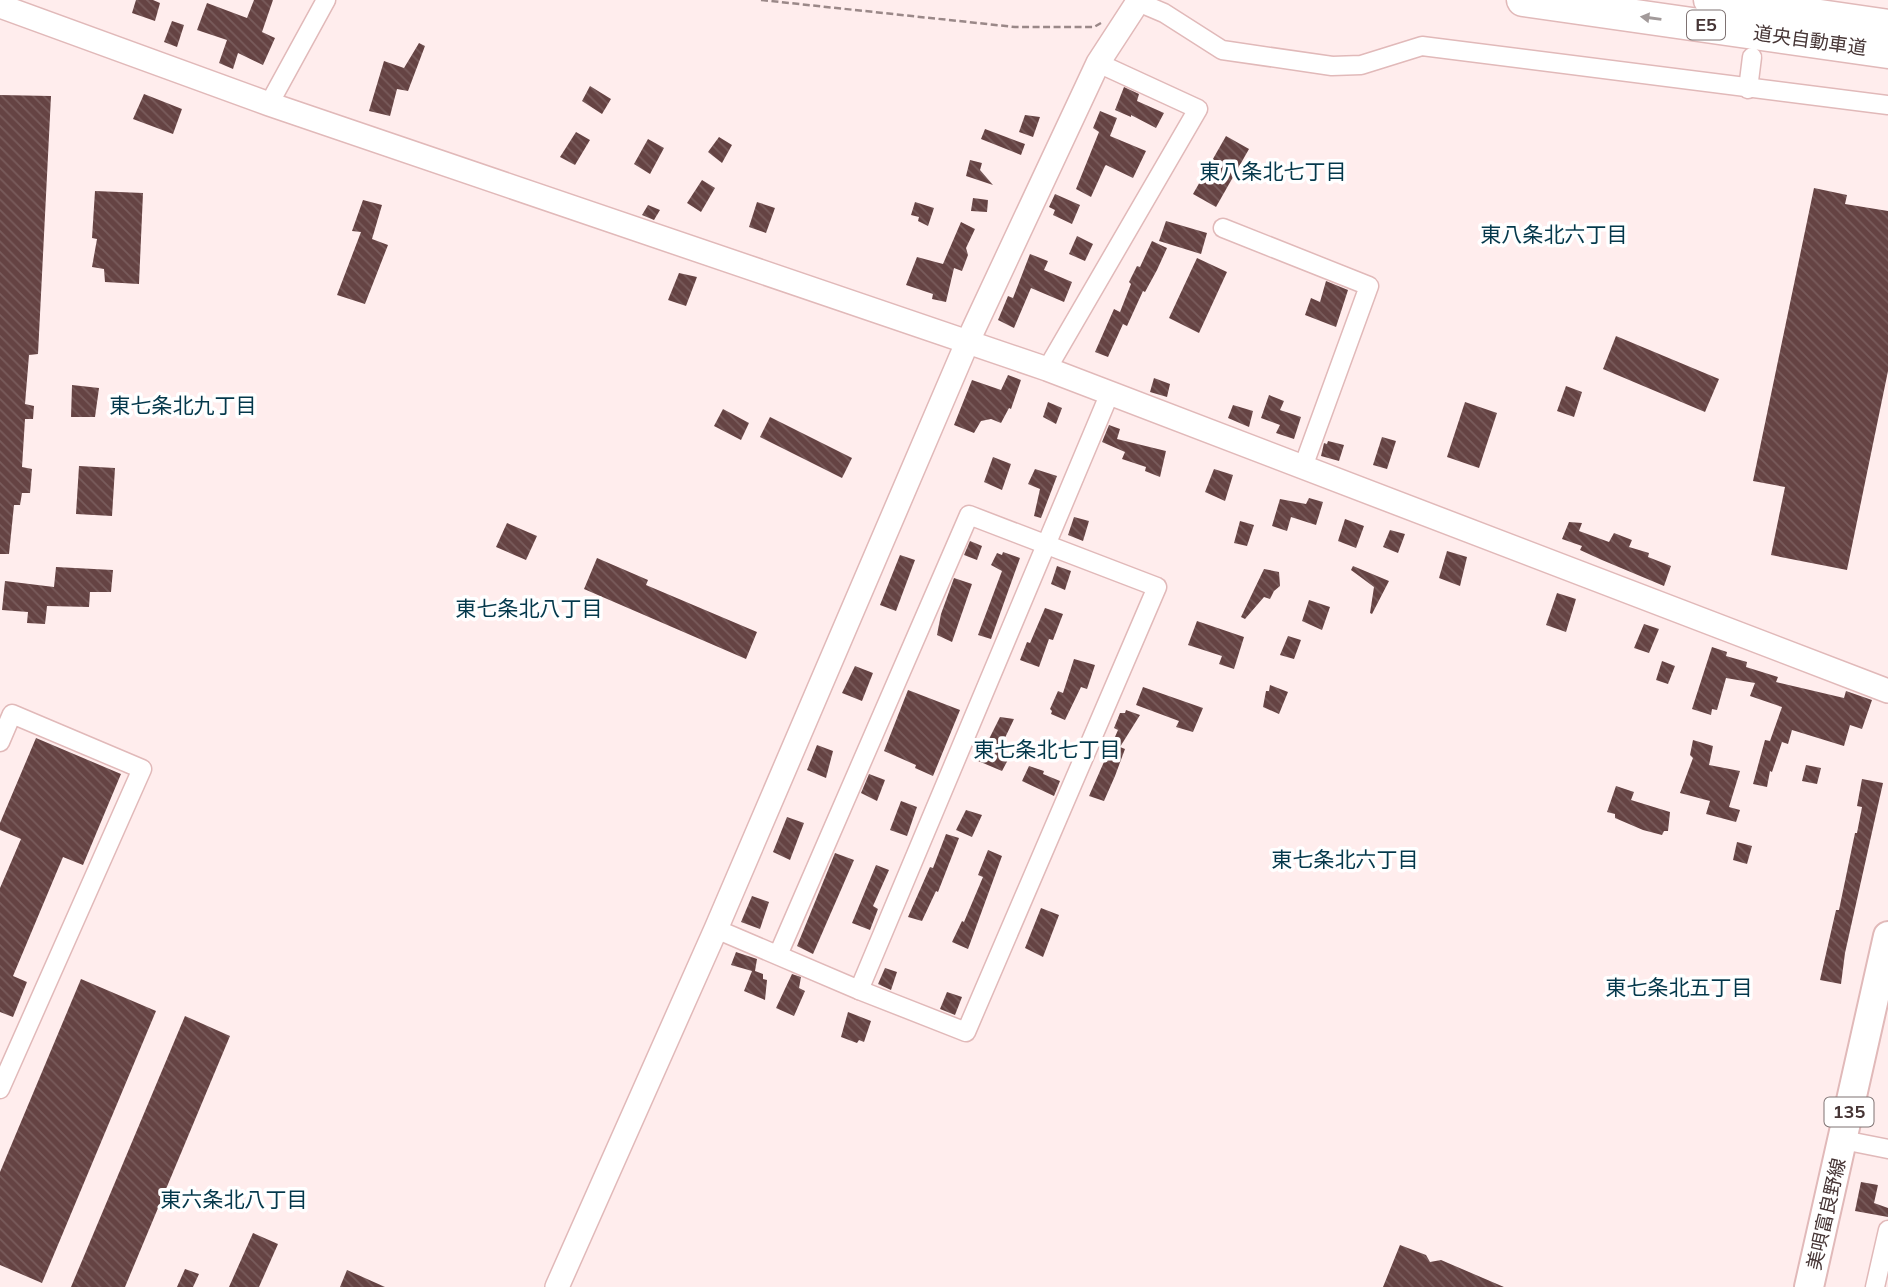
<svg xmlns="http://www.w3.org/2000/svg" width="1888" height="1287" font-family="Mulish,'Noto Sans JP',sans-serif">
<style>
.building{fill:url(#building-back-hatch)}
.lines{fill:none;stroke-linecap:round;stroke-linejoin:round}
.minor-casing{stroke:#e1b9b9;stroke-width:21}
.tertiary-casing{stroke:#e1b9b9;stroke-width:26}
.primary-casing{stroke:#e1b9b9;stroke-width:32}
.motorway-casing{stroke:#e1b9b9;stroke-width:35}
.path{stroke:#9a8888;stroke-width:2.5;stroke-dasharray:7 3.5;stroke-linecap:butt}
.minor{stroke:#fff;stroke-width:18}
.tertiary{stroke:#fff;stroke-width:23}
.primary{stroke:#fff;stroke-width:28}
.motorway{stroke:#fff;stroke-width:32}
.oneway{fill:#a29a9a}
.labels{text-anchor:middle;stroke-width:7;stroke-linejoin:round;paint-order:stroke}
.shield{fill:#fff;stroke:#7e7272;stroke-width:2}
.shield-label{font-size:18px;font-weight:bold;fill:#463535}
.street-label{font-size:19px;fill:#463535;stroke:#fff}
.neighbourhood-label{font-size:21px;fill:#04384b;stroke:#fff}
</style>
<defs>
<pattern id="building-back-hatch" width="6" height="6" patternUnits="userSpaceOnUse" patternTransform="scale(1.75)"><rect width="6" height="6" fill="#654343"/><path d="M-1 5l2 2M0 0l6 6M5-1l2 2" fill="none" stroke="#795c5c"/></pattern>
</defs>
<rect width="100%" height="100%" fill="#ffeded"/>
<g class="building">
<path d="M136,0H153L160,3L155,21L132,13Z"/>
<path d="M254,0H273L262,32L275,38L263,65L238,53L233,69L219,63L227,40L197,30L207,3L247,18Z"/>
<path d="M172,21L184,25L177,47L164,42Z"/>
<path d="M419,43L425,46L408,91L397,89L390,116L369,111L384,61L404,68Z"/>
<path d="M590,86L611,99L602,114L582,101Z"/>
<path d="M1124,87L1139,94L1137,101L1164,113L1156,128L1131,115V117L1115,110Z"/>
<path d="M144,94L182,109L173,134L133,119Z"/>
<path d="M0,95L51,96L38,354L29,355L25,404L34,406L33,419H25L22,467L32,469L30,493H22L20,505H14L9,554H0Z"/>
<path d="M1100,111L1117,118L1110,136L1146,151L1133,178L1106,165L1105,166L1091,197L1076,189L1099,132L1093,128Z"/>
<path d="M1025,115L1040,117L1033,137L1019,132Z"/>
<path d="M985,129L1025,144L1021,155L981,139Z"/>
<path d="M576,132L590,140L575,165L560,157Z"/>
<path d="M1226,136L1249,149L1216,207L1193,194Z"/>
<path d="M719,137L732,145L722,163L708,152Z"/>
<path d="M648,139L664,148L650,174L634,164Z"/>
<path d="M970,160L982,163L980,170L993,185L966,176Z"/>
<path d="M702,180L715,188L701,212L687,203Z"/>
<path d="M1814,188L1847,195L1845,204L1888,211V371L1847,570L1771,555L1785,487L1753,481Z"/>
<path d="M95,191L143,193L139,284L105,282L104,269L92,267L97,239L92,238Z"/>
<path d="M1055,194L1080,205L1072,224L1053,215L1055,210L1049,207Z"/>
<path d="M973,198L988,200L987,212L971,211Z"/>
<path d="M363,200L382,205L372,239L388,245L365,304L337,295L361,232L352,231Z"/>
<path d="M757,202L775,208L766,233L749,227Z"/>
<path d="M915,202L934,208L928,226L918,221L919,217L911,215Z"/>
<path d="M648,205L660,210L654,220L642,215Z"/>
<path d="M1166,221L1207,233L1201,254L1159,241Z"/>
<path d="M961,222L975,229L966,248L968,255L962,271L954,268L946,302L932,299L933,294L906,285L917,257L943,264Z"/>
<path d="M1077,236L1093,244L1085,261L1069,254Z"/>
<path d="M1152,241L1167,248L1157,270L1145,292L1143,291L1127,326L1123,324L1108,357L1095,352L1114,309L1120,312L1131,284L1129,282L1137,266L1140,267Z"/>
<path d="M1030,254L1048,261L1044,270L1072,282L1064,302L1031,288L1014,328L998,320L1008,296L1013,298Z"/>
<path d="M1197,258L1227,272L1199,333L1169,318Z"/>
<path d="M679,273L697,277L686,306L668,300Z"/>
<path d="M1326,281L1348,290L1336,327L1305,315L1311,298L1320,302Z"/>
<path d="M1616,336L1719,379L1705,412L1603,369Z"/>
<path d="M1008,375L1021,380L1011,409L1009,408L1001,423L991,419L981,421L974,433L954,425L972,380L1001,390Z"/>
<path d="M1154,378L1170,384L1167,397L1150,392Z"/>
<path d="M72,385L99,388L95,417H71Z"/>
<path d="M1566,386L1582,392L1574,417L1557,411Z"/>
<path d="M1269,395L1284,401L1280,410L1301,417L1294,439L1276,433L1280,425L1261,418Z"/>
<path d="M1048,402L1062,408L1056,424L1043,417Z"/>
<path d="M1465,402L1497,413L1479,468L1447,457Z"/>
<path d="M1233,405L1253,411L1249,427L1228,418Z"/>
<path d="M723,409L749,423L741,440L714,426Z"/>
<path d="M770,417L852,458L842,478L760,437Z"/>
<path d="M1109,425L1120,429L1117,439L1166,451L1160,477L1145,471L1146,467L1122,459L1125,452L1102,442Z"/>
<path d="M1382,437L1396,441L1387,469L1373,465Z"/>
<path d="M1328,441L1344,445L1339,461L1321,456L1324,443L1327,444Z"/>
<path d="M993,457L1011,464L1002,490L984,482Z"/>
<path d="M79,466L115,468L112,516L76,514Z"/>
<path d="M1035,469L1057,476L1041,518L1034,516L1040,489L1028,484Z"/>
<path d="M1214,469L1233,475L1225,501L1205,492Z"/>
<path d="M1309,498L1323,502L1316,525L1291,517L1287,531L1272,526L1280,499L1306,504Z"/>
<path d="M1074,517L1089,521L1083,541L1068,535Z"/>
<path d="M1345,519L1364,526L1356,548L1338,541Z"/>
<path d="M1240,521L1254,525L1247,546L1234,543Z"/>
<path d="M1569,522L1582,523L1579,531L1609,542L1614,533L1632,540L1629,547L1649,553L1648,557L1671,566L1664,586L1602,560L1580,550L1582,546L1562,539Z"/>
<path d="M507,523L537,536L526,560L496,547Z"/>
<path d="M1390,530L1405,534L1398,553L1383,547Z"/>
<path d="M970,541L982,546L977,560L964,555Z"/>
<path d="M1447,551L1467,557L1460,586L1439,578Z"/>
<path d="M1003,552L1020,558L991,639L978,635L1002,571L991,565L997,553L1002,555Z"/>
<path d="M900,555L915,560L896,611L880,605Z"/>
<path d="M597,558L648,580L646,585L757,632L746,659L584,589Z"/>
<path d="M1057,566L1071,571L1065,590L1051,584Z"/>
<path d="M1353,566L1389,581L1372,614L1370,613L1374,587L1351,570Z"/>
<path d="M56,567L113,570L111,592H90L89,607L47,606L45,624L27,623L28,612L2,610L5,581L54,587Z"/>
<path d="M1264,569L1279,572L1280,586L1274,591L1270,599L1264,597L1245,619L1241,617Z"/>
<path d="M954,578L972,584L952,642L937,635L941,614Z"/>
<path d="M1557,593L1576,599L1566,632L1546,625Z"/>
<path d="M1309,600L1330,607L1322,630L1302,621Z"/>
<path d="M1045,608L1063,614L1053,640L1049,639L1039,667L1020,660L1027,642L1030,643Z"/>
<path d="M1197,621L1244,637L1234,669L1219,664L1222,656L1188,645Z"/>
<path d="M1644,624L1659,629L1649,653L1634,648Z"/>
<path d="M1288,636L1301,640L1294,659L1280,655Z"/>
<path d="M1712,647L1727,652L1726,656L1747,662L1746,667L1778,677L1776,682L1844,698L1846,691L1872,700L1862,729L1850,725L1844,746L1792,730L1788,744L1782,742L1772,772L1770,771L1767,787L1753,784L1765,740L1770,741L1782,707L1750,696L1755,683L1726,678L1717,710L1712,709L1711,715L1692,709Z"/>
<path d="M1074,659L1095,665L1087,689L1081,687L1065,720L1051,714L1052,711L1050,709L1058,691L1063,693Z"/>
<path d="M1662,661L1675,666L1668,684L1656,680Z"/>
<path d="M855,666L873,673L862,701L842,693Z"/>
<path d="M1270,685L1288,692L1279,714L1263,707L1266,691H1269Z"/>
<path d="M1143,687L1203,708L1193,732L1176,727L1179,721L1136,705Z"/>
<path d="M908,690L960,710L933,776L915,768L916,765L884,751Z"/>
<path d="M1126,710L1140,715L1120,747L1125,749L1115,776L1104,801L1089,796L1118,730L1114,728L1120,713H1125Z"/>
<path d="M1000,717L1014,719L1003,742L1007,743L1006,753L1010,756L1002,771L971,758L979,746L985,747Z"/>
<path d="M36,738L121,774L83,865L63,857L13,976L27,982L13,1017L0,1012V888L21,839L0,830V823Z"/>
<path d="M1693,740L1713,746L1709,765L1740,771L1729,807L1740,810L1736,822L1706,814L1710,801L1680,793L1693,758L1690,755Z"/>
<path d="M817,745L833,751L826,778L807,770Z"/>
<path d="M1806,765L1821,768L1817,784L1802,781Z"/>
<path d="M1029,766L1044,771L1043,774L1060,781L1054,796L1022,781Z"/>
<path d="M869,774L885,780L877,801L861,793Z"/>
<path d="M1862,779L1883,783L1845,953L1841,984L1820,980L1836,910H1839L1855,833H1857L1862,807L1857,806Z"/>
<path d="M1616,786L1634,792L1631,800L1670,812L1668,831H1664L1662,835L1643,830L1615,818V814L1607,812Z"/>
<path d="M901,801L917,807L907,836L890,830Z"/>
<path d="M966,810L982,815L972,837L956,830Z"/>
<path d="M787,817L804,823L790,860L773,852Z"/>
<path d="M946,834L959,838L938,892L936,891L922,921L908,917L930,867L933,868Z"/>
<path d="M1737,842L1752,846L1747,864L1733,860Z"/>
<path d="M988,850L1002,856L968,949L952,942L962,921L964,922L983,877L978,875Z"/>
<path d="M835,853L854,860L813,954L797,946Z"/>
<path d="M876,865L889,870L873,906L878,909L870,930L852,923Z"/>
<path d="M752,896L769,902L760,929L741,922Z"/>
<path d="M1041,908L1059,915L1043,957L1025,948Z"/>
<path d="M736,952L757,959L755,971L763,974V979L767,980L765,1000L744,991L752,971L731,965Z"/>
<path d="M885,968L897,972L891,990L878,984Z"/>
<path d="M792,974L801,977L799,988L805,991L794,1016L776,1008Z"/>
<path d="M81,979L156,1011L42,1283L0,1265V1172Z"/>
<path d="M947,992L962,997L955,1015L940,1009Z"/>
<path d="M848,1012L871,1021L864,1042L859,1040L857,1043L841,1037Z"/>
<path d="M185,1016L230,1036L125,1287H71Z"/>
<path d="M1861,1182L1878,1185L1874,1203L1888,1208V1217L1855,1211Z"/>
<path d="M253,1233L278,1244L259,1287H229Z"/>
<path d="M1400,1245L1426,1255L1430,1262L1441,1260L1504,1287H1383Z"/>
<path d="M185,1269L199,1274L193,1287H177Z"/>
<path d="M347,1270L385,1287H340Z"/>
</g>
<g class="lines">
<g class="minor-casing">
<g id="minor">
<path d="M1138,2L1164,13L1222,50L1332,66L1361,65L1422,46L1888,105"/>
<path d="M1748,89L1752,57"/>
<path d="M269,104L326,0"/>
<path d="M1223,228L1369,286L1303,467"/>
<path d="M1047,369L1198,109L1098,63"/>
<path d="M0,742L12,714L142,769L0,1089"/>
<path d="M716,929L859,990L966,1032L1157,587L969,515L778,955"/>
<path d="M859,990L1109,395"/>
<path d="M1843,1140L1888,1149"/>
<path d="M1875,1287L1888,1230"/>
</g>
</g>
<g class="tertiary-casing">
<g id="tertiary">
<path d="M0,6L269,104L1047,369L1888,691"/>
<path d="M557,1287L716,929L967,343L1098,63L1139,0"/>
</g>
</g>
<g class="primary-casing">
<path id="primary" d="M1809,1287L1888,936"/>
</g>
<g class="motorway-casing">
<g id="motorway">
<path d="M1523,0L1888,52"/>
<path d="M1710,0L1888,26"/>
</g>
</g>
<path class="path" d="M761,0L1015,27H1094L1101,23"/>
<use href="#minor" class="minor"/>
<use href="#tertiary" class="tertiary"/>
<use href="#primary" class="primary"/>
<use href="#motorway" class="motorway"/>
</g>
<defs><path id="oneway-solid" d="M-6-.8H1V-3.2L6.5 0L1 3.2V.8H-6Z" transform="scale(1.75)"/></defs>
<use class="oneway" href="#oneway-solid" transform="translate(1651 18) rotate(-172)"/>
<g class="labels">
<g class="shield">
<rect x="1687" y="10.5" width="38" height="29" rx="5"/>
<rect x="1824.5" y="1097.5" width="49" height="29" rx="5"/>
</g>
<g class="shield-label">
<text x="1706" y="31">E5</text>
<text x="1849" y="1118">135</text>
</g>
<g class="street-label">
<text transform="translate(1810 40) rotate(8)" y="7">道央自動車道</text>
<text transform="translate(1826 1214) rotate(-77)" y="7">美唄富良野線</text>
</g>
<g class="neighbourhood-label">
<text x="1273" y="179">東八条北七丁目</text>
<text x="1554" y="242">東八条北六丁目</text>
<text x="183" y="413">東七条北九丁目</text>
<text x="529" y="616">東七条北八丁目</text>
<text x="1047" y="757">東七条北七丁目</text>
<text x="1345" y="867">東七条北六丁目</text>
<text x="1679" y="995">東七条北五丁目</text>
<text x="234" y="1207">東六条北八丁目</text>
</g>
</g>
</svg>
